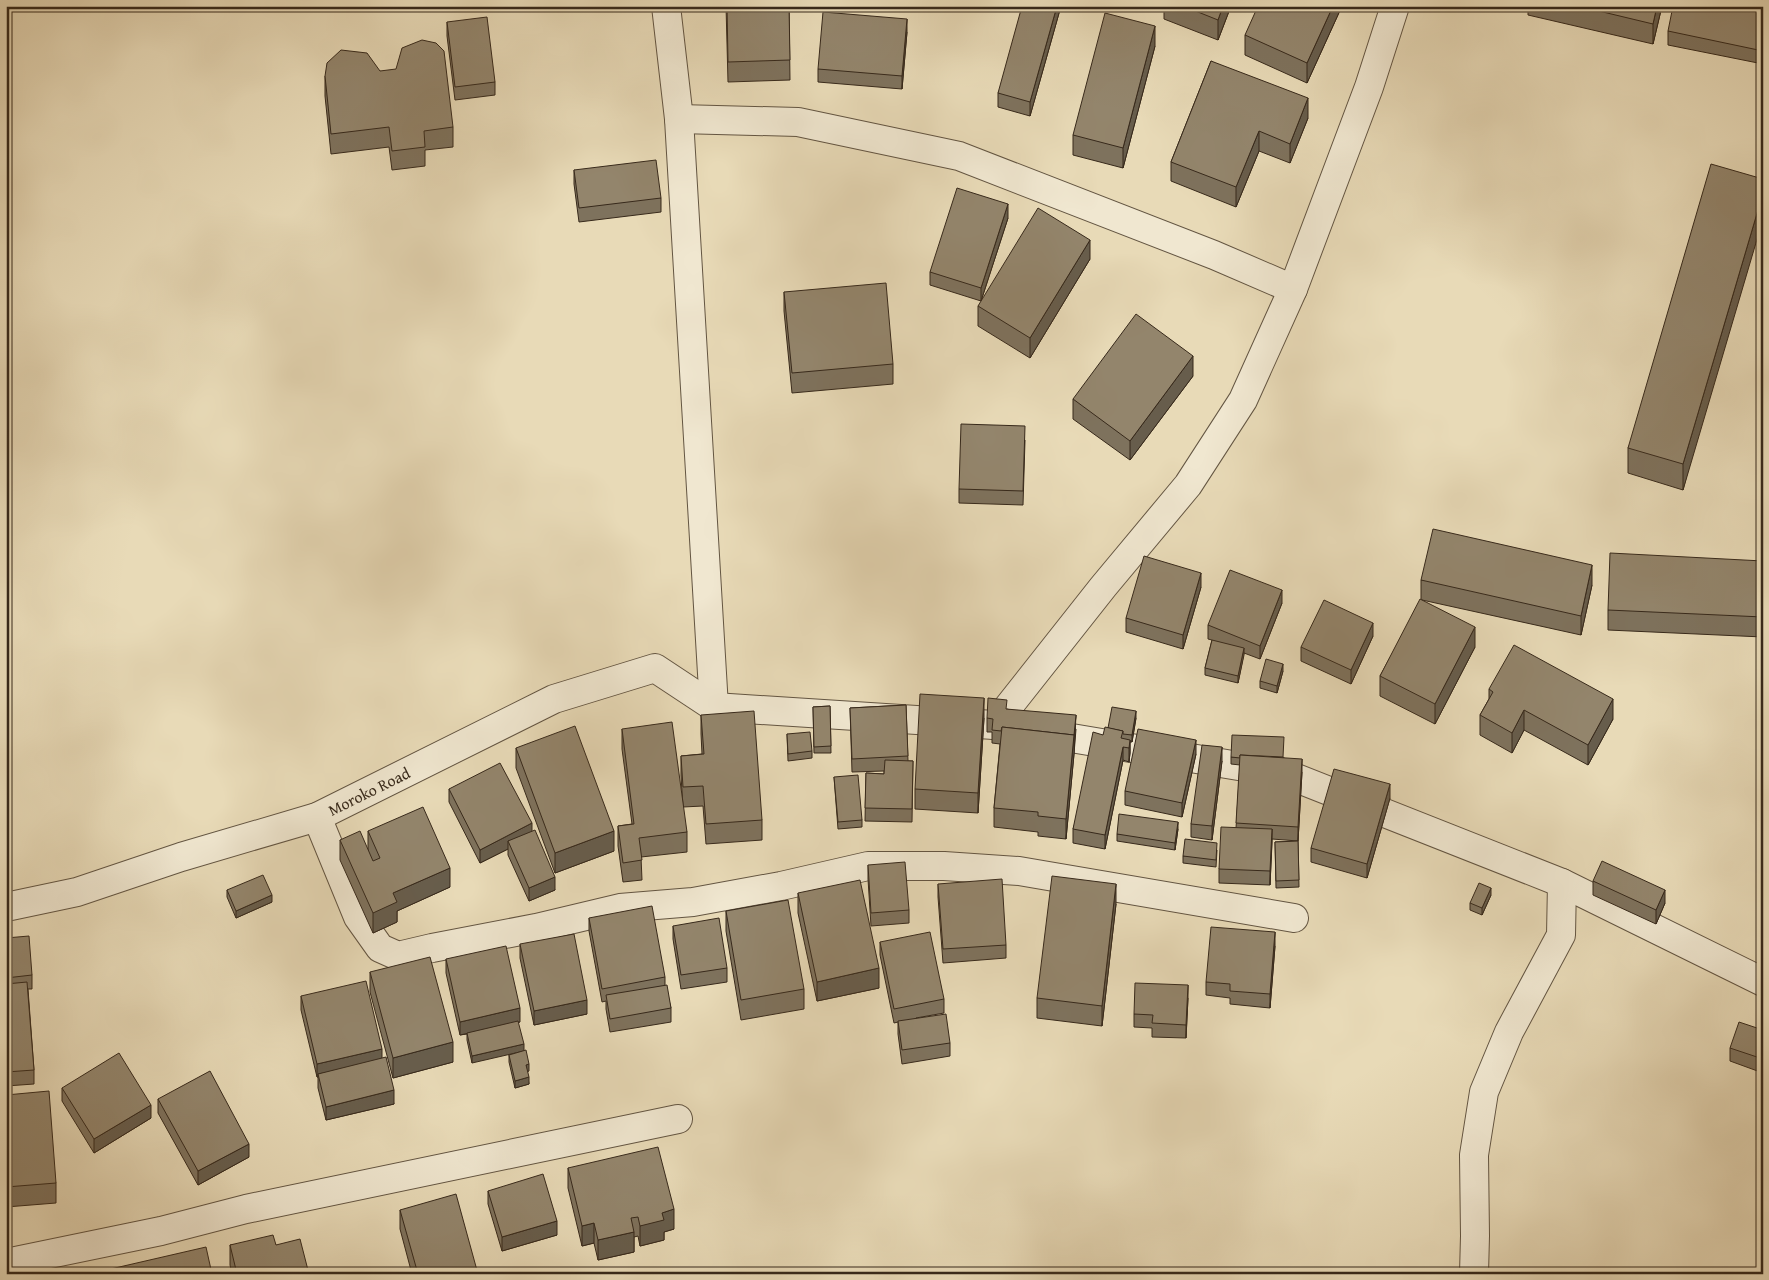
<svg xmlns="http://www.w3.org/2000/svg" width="1769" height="1280" font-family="'Gentium Book Plus',serif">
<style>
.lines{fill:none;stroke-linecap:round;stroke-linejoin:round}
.minor-casing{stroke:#635542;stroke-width:30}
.minor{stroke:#f0e7d0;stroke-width:28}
.wall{fill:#7e725d;stroke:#37291b}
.shaded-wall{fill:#675d4c;stroke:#37291b}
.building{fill:#93856c;stroke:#37291b}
.labels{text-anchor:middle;stroke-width:5;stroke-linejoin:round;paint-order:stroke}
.street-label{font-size:16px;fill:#37291b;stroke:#f0e7d0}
</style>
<rect width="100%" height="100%" fill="#e8dab7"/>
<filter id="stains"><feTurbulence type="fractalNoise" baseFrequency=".004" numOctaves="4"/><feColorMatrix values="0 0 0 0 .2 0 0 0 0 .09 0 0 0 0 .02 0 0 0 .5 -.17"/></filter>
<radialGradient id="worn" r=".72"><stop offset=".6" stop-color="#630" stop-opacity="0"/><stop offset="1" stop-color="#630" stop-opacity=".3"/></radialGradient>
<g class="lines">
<g class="minor-casing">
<g id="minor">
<path d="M666,6L679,119L714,707"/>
<path d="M679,119L798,122L959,156L1214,255L1293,289"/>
<path d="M994,725L1103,587L1188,485L1243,400L1293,289L1369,87L1395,6"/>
<path d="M317,817L358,917L380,948L398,956L432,948L536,928L620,908L693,902L781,886L868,866H944L1019,871L1294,918"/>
<path id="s1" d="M6,907L77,892L181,857L317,817L554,699L655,668L714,707L994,725L1286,774L1562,883L1763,982"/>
<path d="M6,1263L161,1231L246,1209L678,1119"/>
<path d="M1474,1274L1475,1236L1474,1155L1484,1092L1509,1032L1561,935L1562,883"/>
</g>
</g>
<use href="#minor" class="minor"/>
</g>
<g class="wall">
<path d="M726,6H789L790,80L728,82Z"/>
<path d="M1061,6L1030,116L998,107V93Z"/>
<path d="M1164,6H1231L1218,40L1164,19Z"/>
<path d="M1342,6L1307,83L1245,55V35Z"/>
<path d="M1528,6H1662L1653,44L1528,15Z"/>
<path d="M1763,6V64L1668,45V31Z"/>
<path d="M447,22L495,82V95L455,100L447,36Z"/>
<path d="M907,32L902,89L818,82V69Z"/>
<path d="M1155,46L1123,168L1073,155V135Z"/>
<path d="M1211,61L1308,118L1290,163L1259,151L1236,207L1171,181V162Z"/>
<path d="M380,71L453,127V147L425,150V166L392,170L389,147L331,154L325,96V76Z"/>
<path d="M574,170L661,198V212L579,222L574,184Z"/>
<path d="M1763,179L1683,490L1628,473V448Z"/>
<path d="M1008,218L981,301L930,285V272Z"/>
<path d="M1090,259L1030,358L978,326V306Z"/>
<path d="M784,292L893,364V384L792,393L784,311Z"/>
<path d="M1193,376L1130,460L1073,419V399Z"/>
<path d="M1025,440L1023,505L959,503V489Z"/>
<path d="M1763,561V637L1608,630V610Z"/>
<path d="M1421,580L1592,585L1581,635L1422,600L1475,647L1435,724L1380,696V676L1421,600Z"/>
<path d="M1201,587L1183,649L1126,632V618Z"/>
<path d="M1282,603L1260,659L1244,653L1238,683L1205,675V668L1212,640L1208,639V625Z"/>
<path d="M1373,636L1351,684L1301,661V647Z"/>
<path d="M1283,671L1277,693L1260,688V681Z"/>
<path d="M1489,689L1613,719L1588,765L1524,730L1512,753L1480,735V715L1489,699Z"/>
<path d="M906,705L908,761H913L912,822L865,821L866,773L884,774V771L852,772L850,708Z"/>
<path d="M830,706L831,753H814L813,707Z"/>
<path d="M1007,709L1076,729L1074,754L1066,839L1038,836V832L994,827V808L1000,744L992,743V732H987V718Z"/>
<path d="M701,715L762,820V840L706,844L703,806L683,807L681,776V756L702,754L701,734Z"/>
<path d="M984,718L978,813L915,809V789Z"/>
<path d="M1136,718L1132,742H1130V753L1129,762L1123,760L1105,849L1073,843V829L1103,735L1108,728Z"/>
<path d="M622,729L687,832V852L641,857L642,880L623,882L618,846V826L632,824L622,749Z"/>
<path d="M787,734L812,751V758L788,761Z"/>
<path d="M516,748L614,851L555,873L516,768Z"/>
<path d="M1196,754L1182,817L1125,805V791Z"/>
<path d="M1231,757H1283L1302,772L1298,841L1272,839L1270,885L1219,883V869L1236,828L1240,765L1231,764Z"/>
<path d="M1222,761L1212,840L1191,837V824Z"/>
<path d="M834,777L862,820V827L838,829Z"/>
<path d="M449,789L532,831L555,890L529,901L508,855V849L480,863L449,802Z"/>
<path d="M1390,798L1367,878L1311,862V848Z"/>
<path d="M1178,829L1175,850L1117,841V834Z"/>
<path d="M368,831L450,887L397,911V922L373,933L340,860V840L368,850Z"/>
<path d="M1298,841L1299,887L1276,888L1275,842Z"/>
<path d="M1217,850L1216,867L1183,863V856Z"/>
<path d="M868,865L909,910V923L871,926L868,879Z"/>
<path d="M1593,881L1665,903L1656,924L1593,895Z"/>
<path d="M938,884L1006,945V958L943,963L938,897Z"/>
<path d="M227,890L272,902L236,918L227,897Z"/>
<path d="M798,893L879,988L817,1001L798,913Z"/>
<path d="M1491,895L1482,915L1470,910V903Z"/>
<path d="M1116,904L1102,1026L1037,1018V998Z"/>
<path d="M726,911L804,989V1009L741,1020L726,931Z"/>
<path d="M589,918L665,977V985L671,1008V1022L610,1032L606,1009V1001L602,1002L589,931Z"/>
<path d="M673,926L727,968V982L681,989L673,939Z"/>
<path d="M6,938L32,975V989H28L34,1070V1084L6,1086Z"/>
<path d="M880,942L944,999V1013L916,1018L950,1043V1056L902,1064L898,1034V1022L894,1023L880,955Z"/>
<path d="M520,944L587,1014L534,1025L520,958Z"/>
<path d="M1275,946L1270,1008L1230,1004V998L1206,995V982Z"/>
<path d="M446,959L520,1022H519L472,1063L467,1040V1034L460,1035L446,973Z"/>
<path d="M370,972L453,1062L393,1078L370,992Z"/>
<path d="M301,996L382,1059L394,1104L326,1120L318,1088V1077H317L301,1010Z"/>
<path d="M1188,998L1186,1038L1152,1037V1028L1134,1027V1014Z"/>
<path d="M1763,1030V1073L1730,1061V1048Z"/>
<path d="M509,1055L529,1071H527L529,1084L515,1088L509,1062Z"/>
<path d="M62,1088L151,1118L94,1153L62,1101Z"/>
<path d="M6,1095L56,1183V1203L6,1207Z"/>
<path d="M158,1099L249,1157L198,1185L158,1113Z"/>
<path d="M568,1168L674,1229L664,1232V1240L640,1246L638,1236L634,1237V1252L598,1260L594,1243L582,1246L568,1188Z"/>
<path d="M488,1191L557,1235L502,1251L488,1204Z"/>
<path d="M400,1210L478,1274H412L400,1229Z"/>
<path d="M230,1245H276L309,1274H232L230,1265Z"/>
</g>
<g class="shaded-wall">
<path d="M1057,6H1061L1030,116V102Z"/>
<path d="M1223,6H1231L1218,40V20Z"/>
<path d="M1333,6H1342L1307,83V63Z"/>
<path d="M1657,6H1662L1653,44V24Z"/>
<path d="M907,19V32L902,89V76Z"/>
<path d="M1155,26V46L1123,168V148Z"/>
<path d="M1308,98V118L1290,163V144Z"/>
<path d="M1259,131V151L1236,207V187Z"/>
<path d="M1763,193V219L1683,490V464Z"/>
<path d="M1008,204V218L981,301V288Z"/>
<path d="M1090,240V259L1030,358V338Z"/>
<path d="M1193,356V376L1130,460V441Z"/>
<path d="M1592,565V585L1581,635V616Z"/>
<path d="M1201,573V587L1183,649V635Z"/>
<path d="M1282,590V603L1260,659V646Z"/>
<path d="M1373,623V636L1351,684V670Z"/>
<path d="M1475,627V647L1435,724V704Z"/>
<path d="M1244,648V655L1238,683V676Z"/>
<path d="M1283,664V671L1277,693V686Z"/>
<path d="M984,698V718L978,813V793Z"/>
<path d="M1613,699V719L1588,765V745Z"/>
<path d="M1524,710V730L1512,753V733Z"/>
<path d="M1136,711V718L1132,742V735Z"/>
<path d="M1076,715L1074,754L1066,839V819Z"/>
<path d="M1130,740V753L1129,762V748Z"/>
<path d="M1196,740V754L1182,817V803Z"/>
<path d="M1123,747V760L1105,849V835Z"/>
<path d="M1222,747V761L1212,840V826Z"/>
<path d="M1302,759V772L1298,841V827Z"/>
<path d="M1390,784V798L1367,878V864Z"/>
<path d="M1178,822V829L1175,850V843Z"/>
<path d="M532,823V837L508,841V849L480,863V850Z"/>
<path d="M1272,829V843L1270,885V871Z"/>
<path d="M614,831V851L555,873V853Z"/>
<path d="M450,868V887L397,911V922L373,933V913L393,893Z"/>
<path d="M555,877V890L529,901V888Z"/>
<path d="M1116,884V904L1102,1026V1006Z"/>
<path d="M1491,888V895L1482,915V908Z"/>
<path d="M1665,890V903L1656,924V910Z"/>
<path d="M272,895V902L236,918V911Z"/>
<path d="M1275,932V946L1270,1008V994Z"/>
<path d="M879,968V988L817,1001V982Z"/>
<path d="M1188,985V998L1186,1038V1025Z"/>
<path d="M587,1000V1014L534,1025V1011Z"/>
<path d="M520,1008V1022L460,1035V1022Z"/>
<path d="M453,1042V1062L393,1078V1058Z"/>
<path d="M524,1044V1051L472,1063V1056Z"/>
<path d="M382,1049V1062L318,1074V1077H317V1064Z"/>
<path d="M529,1064V1071L526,1072V1065Z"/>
<path d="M529,1077V1084L515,1088V1081Z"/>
<path d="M394,1090V1104L326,1120V1107Z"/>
<path d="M151,1105V1118L94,1153V1139Z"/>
<path d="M249,1144V1157L198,1185V1171Z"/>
<path d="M674,1209V1229L664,1232V1240L640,1246V1226L662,1213Z"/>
<path d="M557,1221V1235L502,1251V1237Z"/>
<path d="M594,1223V1243L582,1246V1226Z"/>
<path d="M634,1232V1252L598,1260V1240Z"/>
</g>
<g class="building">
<path d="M727,6H789L790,60L728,62Z"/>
<path d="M1022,6H1057L1030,102L998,93Z"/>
<path d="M1183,6H1223L1218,20Z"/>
<path d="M1258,6H1333L1307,63L1245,35Z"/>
<path d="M1578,6H1657L1653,24Z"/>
<path d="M1673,6H1763V51L1668,31Z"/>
<path d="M823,12L907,19L902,76L818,69Z"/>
<path d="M1105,13L1155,26L1123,148L1073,135Z"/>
<path d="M487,17L495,82L455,87L447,22Z"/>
<path d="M422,40L436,43L444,51L453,127L424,131L425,147L392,151L389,127L331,134L325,76L327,63L341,50L367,53L380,71L396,69L402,48Z"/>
<path d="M1211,61L1308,98L1290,144L1259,131L1236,187L1171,162Z"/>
<path d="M656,160L661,198L579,208L574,170Z"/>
<path d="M1711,164L1763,179V193L1683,464L1628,448Z"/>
<path d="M957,188L1008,204L981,288L930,272Z"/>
<path d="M1038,208L1090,240L1030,338L978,306Z"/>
<path d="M886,283L893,364L792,373L784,292Z"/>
<path d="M1136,314L1193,356L1130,441L1073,399Z"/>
<path d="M961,424L1025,426L1023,491L959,489Z"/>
<path d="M1433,529L1592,565L1581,616L1421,580Z"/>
<path d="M1610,553L1763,561V617L1608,610Z"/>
<path d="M1144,556L1201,573L1183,635L1126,618Z"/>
<path d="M1230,570L1282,590L1260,646L1208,625Z"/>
<path d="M1420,599L1475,627L1435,704L1380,676Z"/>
<path d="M1324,600L1373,623L1351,670L1301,647Z"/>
<path d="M1212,640L1244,648L1238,676L1205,668Z"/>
<path d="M1514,645L1613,699L1588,745L1524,710L1512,733L1480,715L1493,692L1489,689Z"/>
<path d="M1266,659L1283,664L1277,686L1260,681Z"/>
<path d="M920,694L984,698L978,793L915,789Z"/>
<path d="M988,698L1007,700L1006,709L1076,715L1074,735L1002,727L1001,731L992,730L993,719L987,718Z"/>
<path d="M906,705L908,756L852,759L850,708Z"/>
<path d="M830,706L831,746L814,747L813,707Z"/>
<path d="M1112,707L1136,711L1132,735L1123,734V731L1108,728Z"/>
<path d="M754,711L762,820L706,824L703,786L683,787L681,756L704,754L701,715Z"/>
<path d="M672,722L687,832L639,838L642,860L623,863L618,826L634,824L622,729Z"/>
<path d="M575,726L614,831L555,853L516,748Z"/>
<path d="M1002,727L1074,735L1066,819L1038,816V812L994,808Z"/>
<path d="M1105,727L1123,731L1121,738L1130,740L1129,748L1123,747L1105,835L1073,829L1093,732L1103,735Z"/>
<path d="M1138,729L1196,740L1182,803L1125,791Z"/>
<path d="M810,732L812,751L788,754L787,734Z"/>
<path d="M1232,735L1284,737L1283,757L1240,755V758L1231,757Z"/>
<path d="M1202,745L1222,747L1212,826L1191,824Z"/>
<path d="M1240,755L1302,759L1298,827L1236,823Z"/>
<path d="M885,760L913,761L912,809L865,808L866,773L884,774Z"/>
<path d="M500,763L532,823L480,850L449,789Z"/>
<path d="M1334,769L1390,784L1367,864L1311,848Z"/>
<path d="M858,775L862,820L838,822L834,777Z"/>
<path d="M423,807L450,868L393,893L397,902L373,913L340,840L360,831L373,861L380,858L368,831Z"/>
<path d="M1119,814L1178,822L1175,843L1117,834Z"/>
<path d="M1221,827L1272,829L1270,871L1219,869Z"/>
<path d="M535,830L555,877L529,888L508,841Z"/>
<path d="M1185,839L1217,843L1216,860L1183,856Z"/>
<path d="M1298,841L1299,880L1276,881L1275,842Z"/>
<path d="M1602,861L1665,890L1656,910L1593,881Z"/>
<path d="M905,862L909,910L871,913L868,865Z"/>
<path d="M263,875L272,895L236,911L227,890Z"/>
<path d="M1052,876L1116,884L1102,1006L1037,998Z"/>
<path d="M1002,879L1006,945L943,949L938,884Z"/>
<path d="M860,880L879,968L817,982L798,893Z"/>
<path d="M1479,883L1491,888L1482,908L1470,903Z"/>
<path d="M788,900L804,989L741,1000L726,911Z"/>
<path d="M652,906L665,977L602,989L589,918Z"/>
<path d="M719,918L727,968L681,975L673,926Z"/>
<path d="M1211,927L1275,932L1270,994L1230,991V984L1206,982Z"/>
<path d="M930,932L944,999L894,1009L880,942Z"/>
<path d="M574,934L587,1000L534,1011L520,944Z"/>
<path d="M29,936L32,975L6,978V938Z"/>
<path d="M506,946L520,1008L460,1022L446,959Z"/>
<path d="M430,957L453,1042L393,1058L370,972Z"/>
<path d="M366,981L382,1049L317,1064L301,996Z"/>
<path d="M27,982L34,1070L6,1072V984Z"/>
<path d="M1135,983L1188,985L1186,1025L1152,1023L1153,1015L1134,1014Z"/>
<path d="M667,985L671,1008L610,1019L606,995Z"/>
<path d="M946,1014L950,1043L902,1050L898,1021Z"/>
<path d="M518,1021L524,1044L472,1056L467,1033Z"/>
<path d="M1739,1022L1763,1030V1059L1730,1048Z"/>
<path d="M526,1050L529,1064L526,1065L529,1077L515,1081L509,1055Z"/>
<path d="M119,1053L151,1105L94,1139L62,1088Z"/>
<path d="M386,1057L394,1090L326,1107L318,1074Z"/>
<path d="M210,1071L249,1144L198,1171L158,1099Z"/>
<path d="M49,1091L56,1183L6,1187V1095Z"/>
<path d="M658,1147L674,1209L662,1213L664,1220L640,1226L638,1217L631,1218L634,1232L598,1240L594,1223L582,1226L568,1168Z"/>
<path d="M543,1174L557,1221L502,1237L488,1191Z"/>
<path d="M456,1194L478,1274H418L400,1210Z"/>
<path d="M273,1235L276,1245L300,1239L309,1274H237L230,1245Z"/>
<path d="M206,1247L212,1274H89Z"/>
</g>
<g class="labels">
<g class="street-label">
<text dy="6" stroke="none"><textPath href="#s1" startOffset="382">Moroko Road</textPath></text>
</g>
</g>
<rect width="1769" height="1280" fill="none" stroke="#e8dab7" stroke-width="25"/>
<rect x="8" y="8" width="1754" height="1265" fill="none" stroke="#37291b" stroke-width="2.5"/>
<rect x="12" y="12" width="1744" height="1255" fill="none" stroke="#37291b"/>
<rect width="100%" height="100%" filter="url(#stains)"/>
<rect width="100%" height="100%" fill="url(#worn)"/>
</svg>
